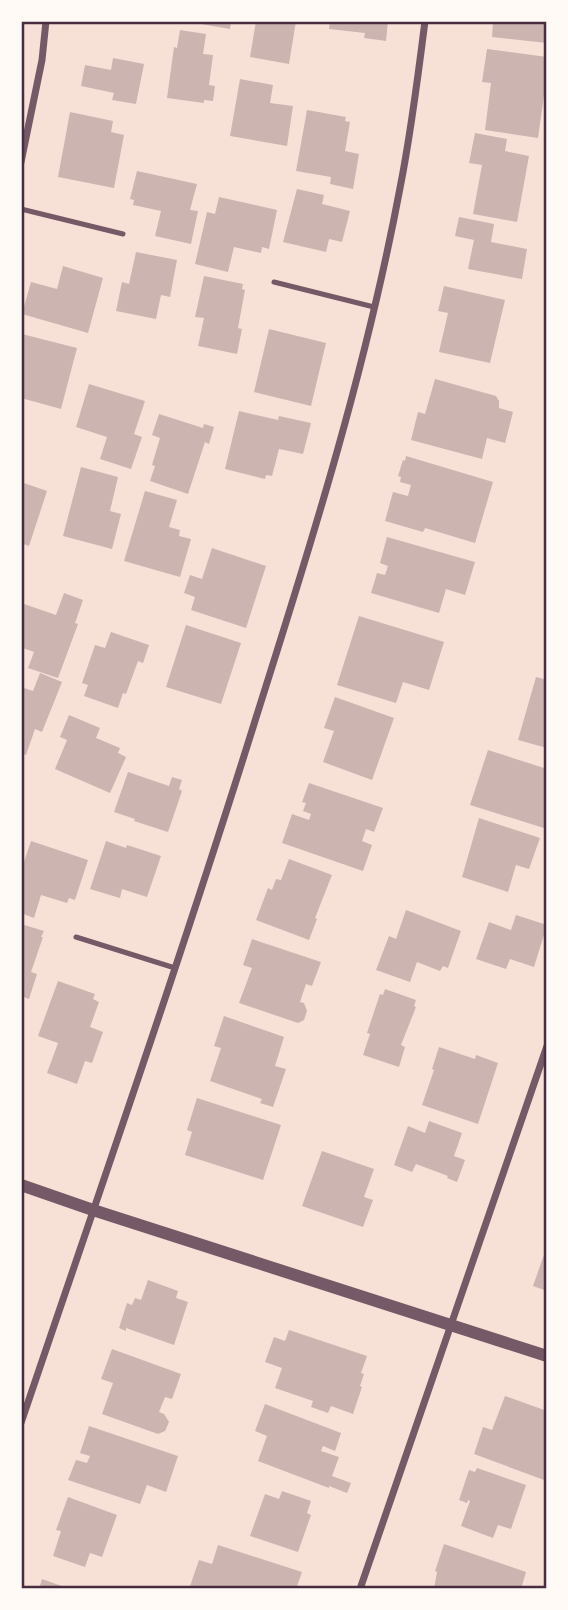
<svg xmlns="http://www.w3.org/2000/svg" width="568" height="1610" font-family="'PT Sans',sans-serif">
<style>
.building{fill:#ccb4b1}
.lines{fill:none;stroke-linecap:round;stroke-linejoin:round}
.service{stroke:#755966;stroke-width:5}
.minor{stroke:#755966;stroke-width:7}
.tertiary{stroke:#755966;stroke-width:12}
.neatline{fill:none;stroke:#4a2c40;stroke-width:2.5}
</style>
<rect width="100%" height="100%" fill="#f7e1d7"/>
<g class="building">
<path d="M196,21H231L230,29L195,23Z"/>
<path d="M256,21H296L289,64L250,57Z"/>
<path d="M330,21H388L386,41L364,38L365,33L329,29Z"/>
<path d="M493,21H547V43L492,37Z"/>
<path d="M180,30L206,34L203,54L213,55L209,85L215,86L213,101L204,100V103L167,98L174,47L177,48Z"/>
<path d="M487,49L547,57V74L538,138L485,130L491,83L482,82Z"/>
<path d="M113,58L144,64L136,104L112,100L114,93L81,86L85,65L111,70Z"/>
<path d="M240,79L273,85L270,103L293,106L287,146L230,136Z"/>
<path d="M307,110L346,117L345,121L350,122L345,151L359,154L353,189L330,184L331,177L296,171Z"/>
<path d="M70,112L113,121L111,132L124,135L114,188L58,177Z"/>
<path d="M475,133L507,139L505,151L529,156L517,222L473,214L482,165L469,163Z"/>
<path d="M137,171L197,184L190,210L198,211L191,244L155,236L161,211L133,205L134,200L130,199Z"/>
<path d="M297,189L324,195L322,204L350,211L342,242L329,239L326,252L283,242Z"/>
<path d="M219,197L277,210L269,249L262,247L261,253L234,247L228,272L195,264L207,212L215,214Z"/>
<path d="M459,217L494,224L491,242L527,249L522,279L468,269L474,240L455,236Z"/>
<path d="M136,252L177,260L170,297L161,295L156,319L116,311L122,282L129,284Z"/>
<path d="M63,266L103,278L88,333L22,314L31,282L57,289Z"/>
<path d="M204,276L243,284L242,289L245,290L238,328L242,329L237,354L198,346L204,318L195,317Z"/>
<path d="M444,286L505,300L490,363L439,352L448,313L438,311Z"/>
<path d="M269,329L326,343L311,406L254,392Z"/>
<path d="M22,334L77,348L61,409L21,398Z"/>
<path d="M435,379L496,396L499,401V408L513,412L505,443L487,438L482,459L411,440L418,412L425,414Z"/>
<path d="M89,384L145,401L134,434L142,437L131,469L100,459L107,437L76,427Z"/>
<path d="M239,411L278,420L279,416L311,423L303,454L279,449L272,476L266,475L265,479L225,469Z"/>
<path d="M159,414L203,428L204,424L214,427L209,444L205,442L188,494L150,481L155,466L152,465L160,438L152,435Z"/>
<path d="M406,456L493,482L475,543L425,528L423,532L385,521L393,492L408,496L411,485L400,482L401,477L398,476L403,460L405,461Z"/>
<path d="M81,467L118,477L110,511L121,514L112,549L63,536Z"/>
<path d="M21,482L47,491L29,546L21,543Z"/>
<path d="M145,491L177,500L169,527L180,530L179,536L191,539L180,577L124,561Z"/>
<path d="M387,537L475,562L465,595L446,589L439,613L371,593L377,573L385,575L388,566L380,563Z"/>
<path d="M212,548L266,566L246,628L191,610L195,597L184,593L190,575L202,579Z"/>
<path d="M64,593L83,600L75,623L78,624L58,678L28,668L34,652L23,648L24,645L21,644V611L24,604L56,615Z"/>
<path d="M359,616L444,642L429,690L403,682L396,703L337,685Z"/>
<path d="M186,625L241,643L221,704L166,687Z"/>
<path d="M111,632L149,645L143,663L138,661L126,694L123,693L118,708L84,696L88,685L82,683L95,645L105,648Z"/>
<path d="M40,673L62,682L42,732L35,729L26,755L21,753V687L33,691Z"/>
<path d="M536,677L547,680V748L518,740Z"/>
<path d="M335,697L394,718L372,780L323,762L334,731L324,728Z"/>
<path d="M69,715L100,728L96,738L120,748L118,753L126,757L110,793L55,769L67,740L60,737Z"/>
<path d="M488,750L547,769V829L470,805Z"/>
<path d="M128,772L169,786L172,777L182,780L179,789L182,791L168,832L134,821L135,819L114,812Z"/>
<path d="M309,783L383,808L374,832L366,829L362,841L372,845L363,871L282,843L292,814L309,820L311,814L303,811L306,803L302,802Z"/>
<path d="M479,818L540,838L529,869L516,865L508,892L462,877Z"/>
<path d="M31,841L88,860L75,900L69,898L67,903L41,895L34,918L21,913V871Z"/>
<path d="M106,841L126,848L127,845L161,856L147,897L122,889L120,898L90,889Z"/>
<path d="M289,859L332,875L315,918L317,919L309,940L256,920L268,888L272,890L276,879L281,880Z"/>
<path d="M406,910L461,931L448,968L443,966L440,971L417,962L410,982L376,970L389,936L396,939Z"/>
<path d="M516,915L547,925L534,967L510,959L506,969L476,959L489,922L511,930Z"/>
<path d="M21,924L44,931L41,937H43L31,972L37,974L29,999L21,996Z"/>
<path d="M252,939L321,962L312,986L306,984L300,1002L304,1003L307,1011L304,1020L298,1023L239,1003L252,968L243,965Z"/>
<path d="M58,981L95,994L93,999L99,1002L90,1027L103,1032L92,1063L85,1061L77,1084L47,1073L58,1043L38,1036Z"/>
<path d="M385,989L416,1000L414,1006L416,1007L401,1045L405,1047L399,1067L363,1055L370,1034L367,1033L380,994L383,995Z"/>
<path d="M224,1016L284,1037L275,1066L286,1069L273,1107L260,1103L262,1099L210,1081L221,1048L214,1046Z"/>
<path d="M439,1047L475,1059L476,1055L498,1063L478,1124L422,1105L434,1070L432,1069Z"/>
<path d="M197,1098L281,1125L263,1180L185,1155L192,1132L187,1130Z"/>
<path d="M429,1121L462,1133L454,1156L465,1160L457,1182L447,1178L448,1176L416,1164L412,1172L394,1165L408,1126L425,1133Z"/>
<path d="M322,1151L374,1169L364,1197L373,1200L363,1227L302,1206Z"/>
<path d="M547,1246V1291L533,1286Z"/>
<path d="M148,1280L178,1291L176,1298L188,1302L174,1345L126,1328V1331L119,1328L127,1303L132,1305L135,1298L141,1300Z"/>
<path d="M289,1330L367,1356L361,1373L364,1374L360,1386L362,1387L353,1414L331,1406L328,1413L311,1407L313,1401L275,1388L282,1368L265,1362L274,1337L285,1341Z"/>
<path d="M112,1349L181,1374L172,1399L165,1397L159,1412L164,1414L169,1422L165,1431L158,1434L102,1414L113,1383L101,1379Z"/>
<path d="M505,1396L547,1411L546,1451L547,1452V1472L544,1480L474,1454L483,1427L492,1430Z"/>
<path d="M265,1404L341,1433L335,1451L323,1446L321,1451L339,1457L332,1476L351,1483L347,1493L329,1486V1488L258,1461L267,1436L255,1431Z"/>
<path d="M89,1426L178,1456L166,1492L147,1485L140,1504L68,1480L76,1460L87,1463L90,1456L80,1453Z"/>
<path d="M477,1468L526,1485L511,1529L498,1525L493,1538L461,1526L470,1501L468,1500L467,1503L459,1500L469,1470L475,1472Z"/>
<path d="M282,1491L311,1501L307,1513L311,1515L298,1552L250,1536L265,1494L279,1499Z"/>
<path d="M68,1497L117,1515L102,1557L90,1553L85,1567L53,1556L61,1531L56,1530Z"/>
<path d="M444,1544L526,1572L521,1589H434L437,1572L435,1571Z"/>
<path d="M218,1545L302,1572L296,1589H189L199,1560L212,1564Z"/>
<path d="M42,1579L70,1589H39Z"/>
</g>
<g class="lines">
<g class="service">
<path d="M21,209L123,234"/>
<path d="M274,282L374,307"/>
<path d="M76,937L175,968"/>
</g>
<g class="minor">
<path d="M21,162L42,60L46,21"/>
<path d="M21,1423C102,1184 185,946 260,705C314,535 367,364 400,188C411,133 418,77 425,21"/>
<path d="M360,1589L547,1046"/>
</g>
<path class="tertiary" d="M21,1185L93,1210L547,1356"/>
</g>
<rect width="568" height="1610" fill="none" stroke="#fffaf5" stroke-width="46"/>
<rect x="23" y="23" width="522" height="1564" class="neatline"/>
</svg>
